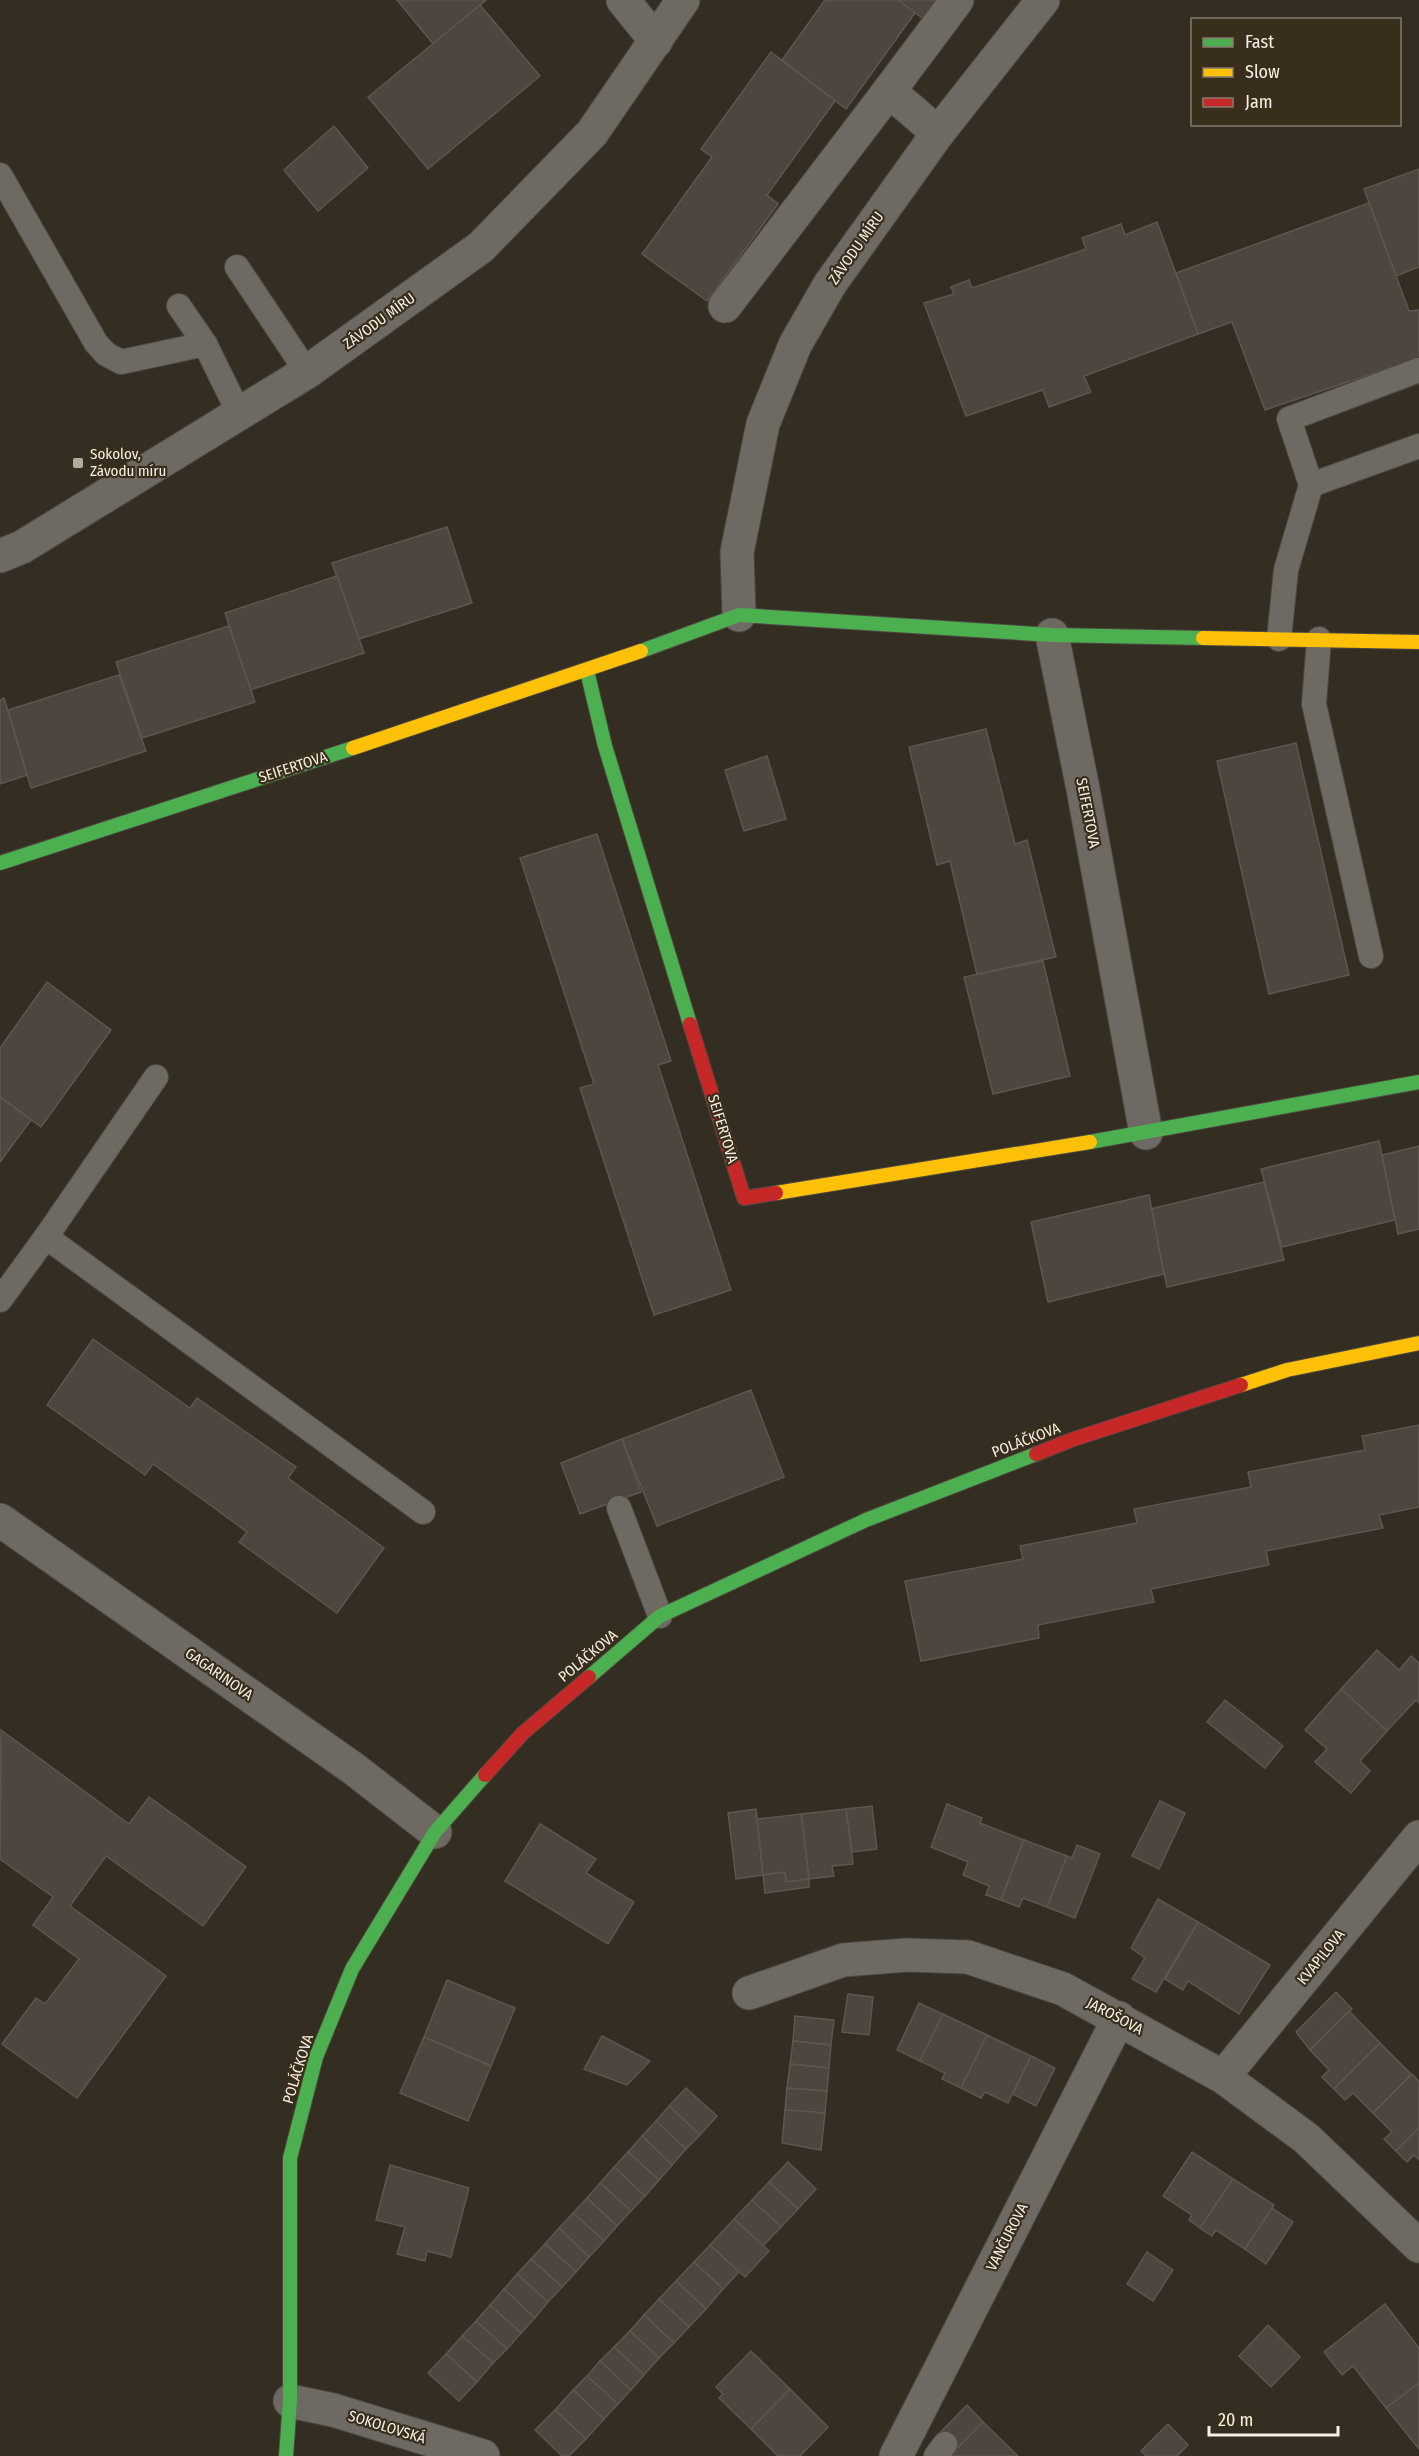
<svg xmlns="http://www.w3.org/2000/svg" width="1419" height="2456" font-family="'Fira Sans Condensed',sans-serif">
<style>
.building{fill:#4f453f;stroke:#5d5650;stroke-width:1.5}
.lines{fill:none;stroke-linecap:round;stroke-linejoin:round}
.lane-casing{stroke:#4e4940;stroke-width:26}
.street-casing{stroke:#4e4940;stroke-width:35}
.fast-casing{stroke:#4e4940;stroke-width:16}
.slow-casing{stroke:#4e4940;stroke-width:16}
.jam-casing{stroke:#4e4940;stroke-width:16}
.lane{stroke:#6e6a63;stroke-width:24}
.street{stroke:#6e6a63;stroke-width:33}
.fast{stroke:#4caf50;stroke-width:14}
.slow{stroke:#ffc107;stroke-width:14}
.jam{stroke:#c62828;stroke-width:14}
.poi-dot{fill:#b2aba0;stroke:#392e1c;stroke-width:2}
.labels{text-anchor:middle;stroke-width:4.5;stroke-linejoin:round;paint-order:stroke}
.street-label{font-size:15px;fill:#f7efe4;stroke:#392e1c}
.poi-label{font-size:15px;fill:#f7efe4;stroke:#392e1c;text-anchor:start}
</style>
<rect width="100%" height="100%" fill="#332d22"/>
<g class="building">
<path d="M397,0H486L434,45Z"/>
<path d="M825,0H898L915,13L846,109L782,60Z"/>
<path d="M898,0H941L926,21Z"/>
<path d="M480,5L540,76L428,169L368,97Z"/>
<path d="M771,52L835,101L767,195L778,204L707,301L642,254L712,157L701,149Z"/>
<path d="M334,126L368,168L318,211L284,170Z"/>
<path d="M1419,169V267L1396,276L1364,189Z"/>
<path d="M1369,203L1409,311L1419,310V358L1265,410L1232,322L1198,334L1176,273Z"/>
<path d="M1157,222L1198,334L1084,376L1091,392L1049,407L1043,390L966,416L924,303L954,294L951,287L969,280L972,288L1086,249L1082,238L1121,224L1125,235Z"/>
<path d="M447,527L472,603L359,639L332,563Z"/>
<path d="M337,576L364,653L250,690L225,613Z"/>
<path d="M229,626L255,702L142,738L116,662Z"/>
<path d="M119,675L146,751L31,788L8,710Z"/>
<path d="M4,698L27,775L0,784V700Z"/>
<path d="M986,729L1015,844L1027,840L1056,957L977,974L950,861L937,865L909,747Z"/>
<path d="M1296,743L1349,975L1269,994L1217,761Z"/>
<path d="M767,756L786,819L744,831L725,770Z"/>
<path d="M597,834L671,1061L658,1065L731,1290L654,1315L580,1088L594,1084L520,858Z"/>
<path d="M1043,961L1070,1076L993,1094L964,977Z"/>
<path d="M47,982L111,1030L41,1127L0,1097V1048Z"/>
<path d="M0,1097L31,1120L0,1162Z"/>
<path d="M1379,1141L1395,1220L1282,1247L1261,1169Z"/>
<path d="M1419,1146V1229L1398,1234L1382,1155Z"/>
<path d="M1264,1182L1284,1260L1167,1287L1150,1209Z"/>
<path d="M1149,1195L1164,1274L1048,1302L1031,1222Z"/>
<path d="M93,1339L190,1408L197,1398L296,1467L288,1478L384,1548L337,1613L239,1542L247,1532L202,1499L153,1464L145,1475L47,1405Z"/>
<path d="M751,1390L784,1477L657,1526L622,1439Z"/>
<path d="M1419,1425V1507L1379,1515L1383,1528L1266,1551L1269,1565L1151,1589L1154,1602L1038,1625L1039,1638L921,1661L905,1581L1023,1559L1020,1546L1137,1523L1134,1509L1251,1487L1248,1472L1365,1450L1362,1436Z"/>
<path d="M622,1439L641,1492L580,1514L561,1463Z"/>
<path d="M1377,1650L1399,1670L1411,1656L1419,1663V1703L1416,1700L1387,1731L1341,1689Z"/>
<path d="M1341,1689L1387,1731L1360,1761L1370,1771L1351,1793L1315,1762L1327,1749L1305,1730Z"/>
<path d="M1225,1700L1283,1746L1265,1768L1207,1722Z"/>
<path d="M1,1730L129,1824L149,1797L246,1867L203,1926L106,1856L70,1906L166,1976L77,2098L2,2044L36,1998L45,2004L79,1959L33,1925L53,1897L0,1859Z"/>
<path d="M1160,1801L1185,1813L1159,1869L1132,1856Z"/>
<path d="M947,1804L982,1818L980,1823L1024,1840L1001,1900L986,1895L989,1886L963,1875L968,1862L931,1847Z"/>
<path d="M872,1806L877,1849L852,1852L846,1809Z"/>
<path d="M756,1809L763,1875L736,1879L728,1813Z"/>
<path d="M846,1809L853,1864L832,1866L834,1876L809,1879L801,1814Z"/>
<path d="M801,1814L809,1879L786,1882L785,1872L763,1875L757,1819Z"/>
<path d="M540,1824L596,1859L586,1873L634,1902L608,1944L505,1881Z"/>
<path d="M1024,1840L1067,1856L1047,1907L1023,1898L1019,1907L1001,1900Z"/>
<path d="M1077,1845L1100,1854L1075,1918L1047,1907L1067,1856L1072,1858Z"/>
<path d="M785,1872L786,1882L809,1879V1887L765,1893L763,1875Z"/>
<path d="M1158,1899L1198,1922L1156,1992L1132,1979L1145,1958L1131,1948Z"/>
<path d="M1198,1922L1270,1965L1239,2014L1188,1981L1183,1990L1165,1979Z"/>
<path d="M447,1980L515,2008L491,2066L424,2037Z"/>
<path d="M1336,1992L1352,2009L1310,2050L1296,2032Z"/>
<path d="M848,1994L873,1997L869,2035L842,2032Z"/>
<path d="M919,2003L943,2014L920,2061L897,2050Z"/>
<path d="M1349,2011L1380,2043L1334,2089L1322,2077L1329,2070L1310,2050Z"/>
<path d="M943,2014L987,2035L961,2088L942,2079L945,2073L920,2061Z"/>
<path d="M795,2016L834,2020L831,2045L793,2041Z"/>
<path d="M987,2035L1031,2056L1008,2103L985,2092L981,2098L961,2088Z"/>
<path d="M602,2036L650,2061L627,2085L584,2069Z"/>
<path d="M424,2037L491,2066L468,2121L400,2093Z"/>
<path d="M793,2041L831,2045L829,2068L790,2064Z"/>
<path d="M1380,2043L1411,2074L1373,2113L1353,2093L1345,2100L1334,2089Z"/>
<path d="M1031,2056L1055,2068L1036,2106L1013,2094Z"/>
<path d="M790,2064L829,2068L827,2091L787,2088Z"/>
<path d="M1412,2074L1419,2082V2128L1396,2151L1384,2139L1392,2132L1373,2113Z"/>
<path d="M686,2088L717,2116L700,2135L669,2106Z"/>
<path d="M787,2088L827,2091L825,2113L785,2110Z"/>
<path d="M669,2106L700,2135L686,2149L656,2121Z"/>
<path d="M785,2110L825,2113L821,2150L782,2143Z"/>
<path d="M656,2121L686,2149L672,2165L642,2136Z"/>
<path d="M1419,2128V2160L1414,2155L1407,2162L1396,2151Z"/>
<path d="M642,2136L672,2165L659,2180L628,2152Z"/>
<path d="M628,2152L659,2180L645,2196L614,2167Z"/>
<path d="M1192,2152L1233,2179L1200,2228L1189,2220L1192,2215L1163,2196Z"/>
<path d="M788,2162L816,2189L798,2209L769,2182Z"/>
<path d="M390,2165L469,2188L451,2257L427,2251L425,2261L397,2254L405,2227L376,2220Z"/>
<path d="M614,2167L645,2196L631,2211L600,2183Z"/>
<path d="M1233,2179L1274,2205L1245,2249L1216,2230L1212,2236L1200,2228Z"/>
<path d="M769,2182L798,2209L781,2227L752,2200Z"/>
<path d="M600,2183L631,2211L617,2226L587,2198Z"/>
<path d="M587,2198L617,2226L604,2241L573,2213Z"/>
<path d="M752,2200L781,2227L763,2246L734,2219Z"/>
<path d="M1272,2208L1293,2222L1266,2264L1245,2249Z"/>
<path d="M573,2213L604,2241L589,2257L559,2228Z"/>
<path d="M734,2219L769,2251L745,2277L710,2245Z"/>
<path d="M559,2228L589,2257L576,2272L545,2244Z"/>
<path d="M545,2244L576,2272L562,2287L531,2259Z"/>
<path d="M710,2245L739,2272L723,2289L694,2262Z"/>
<path d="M1147,2252L1173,2270L1153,2301L1127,2284Z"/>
<path d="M531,2259L562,2287L548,2302L517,2274Z"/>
<path d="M694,2262L723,2289L706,2309L676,2281Z"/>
<path d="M517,2274L548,2302L535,2318L504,2289Z"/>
<path d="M676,2281L706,2309L689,2327L659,2299Z"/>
<path d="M504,2289L535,2318L521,2333L490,2305Z"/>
<path d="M659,2299L689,2327L674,2343L644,2315Z"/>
<path d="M1385,2304L1419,2348V2383L1386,2408L1353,2366L1342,2375L1324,2352Z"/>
<path d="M490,2305L521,2333L507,2349L476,2321Z"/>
<path d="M644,2315L674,2343L659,2358L630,2331Z"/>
<path d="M476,2321L507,2349L493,2363L462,2336Z"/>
<path d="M1268,2325L1300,2357L1271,2387L1239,2356Z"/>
<path d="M630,2331L659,2358L644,2375L614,2347Z"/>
<path d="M462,2336L493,2363L477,2382L446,2354Z"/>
<path d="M614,2347L644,2375L631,2390L600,2361Z"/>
<path d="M751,2351L790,2389L751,2429L719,2398L723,2394L716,2387Z"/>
<path d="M446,2354L477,2382L459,2401L428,2373Z"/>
<path d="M600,2361L631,2390L618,2404L587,2376Z"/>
<path d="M587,2376L618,2404L604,2419L573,2390Z"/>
<path d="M1419,2383V2449L1386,2408Z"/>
<path d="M790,2389L828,2427L800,2456H778L751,2429Z"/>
<path d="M573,2390L604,2419L586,2439L555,2410Z"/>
<path d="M967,2405L983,2422L953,2452L937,2436Z"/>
<path d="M555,2410L586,2439L569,2456H562L535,2430Z"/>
<path d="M983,2422L1018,2456H950Z"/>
<path d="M1168,2424L1188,2445L1177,2456H1146L1141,2451Z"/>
</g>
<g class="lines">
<g class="lane-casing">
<g id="lane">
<path d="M0,175L96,343L106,354L121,362L205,344"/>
<path d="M237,267L307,372"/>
<path d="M179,306L205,344L239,413"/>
<path d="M1311,485L1419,446"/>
<path d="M1279,639L1286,570L1311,485L1289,419L1419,370"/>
<path d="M1319,639L1314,704L1371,956"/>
<path d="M46,1237L423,1512"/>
<path d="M0,1300L46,1237L156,1077"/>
<path d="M619,1508L660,1616"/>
<path d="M936,2456L945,2444"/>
</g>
</g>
<g class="street-casing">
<g id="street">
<path d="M623,0L656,41"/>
<path d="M889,91L957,0"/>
<path d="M725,306L889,91L938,133"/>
<path d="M0,556L22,547L307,372L481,247L592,133L683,0"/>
<path d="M739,615L737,552L763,424L795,345L830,284L938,133L1043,0"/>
<path d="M1052,635L1083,789L1146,1133"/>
<path d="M0,1520L354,1769L435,1832"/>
<path d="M749,1993L843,1960L907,1955L968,1957L1063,1989L1223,2077L1306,2138L1419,2246"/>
<path d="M1223,2077L1419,1837"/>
<path d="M290,2401L333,2410L483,2456"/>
<path d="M896,2456L1119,2018"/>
</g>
</g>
<g class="fast-casing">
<g id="fast">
<path d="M641,651L739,615L1052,635L1203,638"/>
<path d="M587,671L605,746L690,1024"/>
<path d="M0,863L353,748"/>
<path d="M1090,1142L1419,1082"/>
<path d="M589,1677L660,1616L866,1520L1036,1454"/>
<path d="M286,2456L290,2401V2158L316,2057L352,1969L435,1832L485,1775"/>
</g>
</g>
<g class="slow-casing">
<g id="slow">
<path d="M1203,638L1419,642"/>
<path d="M353,748L641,651"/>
<path d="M776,1193L1090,1142"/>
<path d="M1241,1385L1287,1370L1419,1343"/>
</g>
</g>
<g class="jam-casing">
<g id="jam">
<path d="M690,1024L744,1198L776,1193"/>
<path d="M1036,1454L1071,1440L1241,1385"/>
<path d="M485,1775L523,1733L589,1677"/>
</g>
</g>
<use href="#lane" class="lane"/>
<use href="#street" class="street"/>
<use href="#fast" class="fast"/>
<use href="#slow" class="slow"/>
<use href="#jam" class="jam"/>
</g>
<rect class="poi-dot" x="72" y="457" width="12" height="12" rx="3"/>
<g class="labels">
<g class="street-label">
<text transform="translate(856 248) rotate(-55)" y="5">ZÁVODU MÍRU</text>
<text transform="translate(379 321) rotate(-36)" y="5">ZÁVODU MÍRU</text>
<text transform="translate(293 767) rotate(-18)" y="5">SEIFERTOVA</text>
<text transform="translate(1088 813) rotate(79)" y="5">SEIFERTOVA</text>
<text transform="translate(723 1129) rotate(73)" y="5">SEIFERTOVA</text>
<text transform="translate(1026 1440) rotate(-21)" y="5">POLÁČKOVA</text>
<text transform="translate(588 1656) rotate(-40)" y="5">POLÁČKOVA</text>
<text transform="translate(219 1674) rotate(35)" y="5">GAGARINOVA</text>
<text transform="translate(1321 1957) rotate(-51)" y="5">KVAPILOVA</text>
<text transform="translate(1115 2016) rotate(28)" y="5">JAROŠOVA</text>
<text transform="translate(298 2069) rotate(-73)" y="5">POLÁČKOVA</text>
<text transform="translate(1007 2237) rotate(-63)" y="5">VANČUROVA</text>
<text transform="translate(387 2427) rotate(17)" y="5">SOKOLOVSKÁ</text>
</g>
<g class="poi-label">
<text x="90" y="459">Sokolov,<tspan x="90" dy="17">Závodu míru</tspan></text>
</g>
</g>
<rect x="1191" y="18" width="210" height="108" fill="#392e1c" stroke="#857b6c" stroke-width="1.5"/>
<rect x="1203" y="38" width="30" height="9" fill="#4caf50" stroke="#857b6c" stroke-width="1.5"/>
<text x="1245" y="48" font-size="18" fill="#f7efe4">Fast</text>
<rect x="1203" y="68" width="30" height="9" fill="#ffc107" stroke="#857b6c" stroke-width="1.5"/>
<text x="1245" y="78" font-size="18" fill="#f7efe4">Slow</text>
<rect x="1203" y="98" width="30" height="9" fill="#c62828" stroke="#857b6c" stroke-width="1.5"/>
<text x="1245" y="108" font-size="18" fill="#f7efe4">Jam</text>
<path d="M1209 2426v9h129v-9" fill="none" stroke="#f7efe4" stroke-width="3"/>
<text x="1218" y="2426" font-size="18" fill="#f7efe4" stroke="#392e1c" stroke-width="4.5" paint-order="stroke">20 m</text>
</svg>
